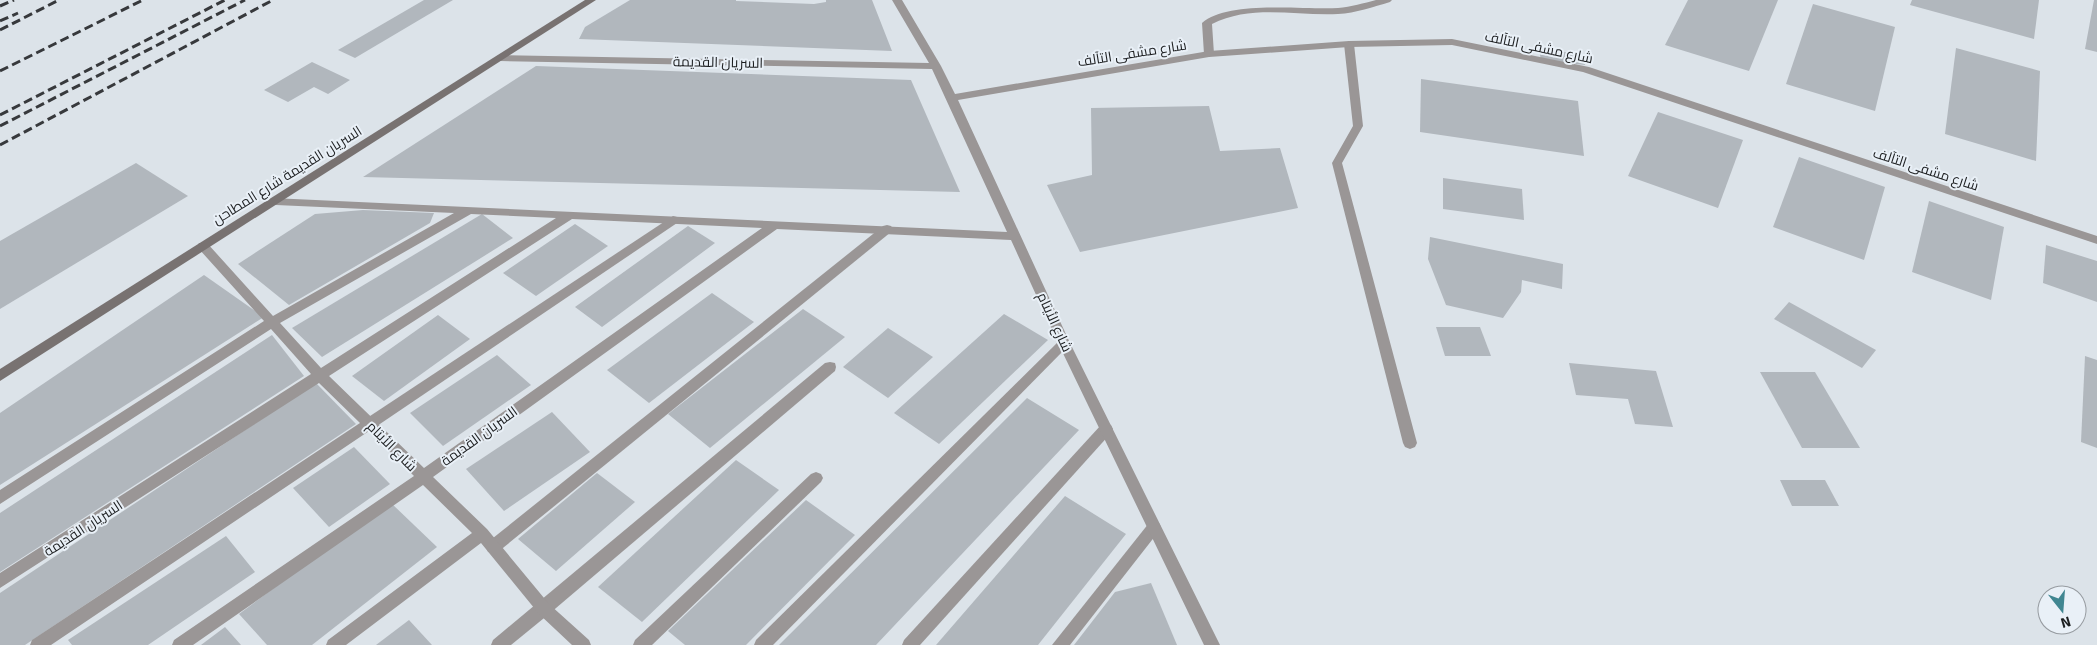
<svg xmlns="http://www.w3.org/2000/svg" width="2097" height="645" font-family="Signika,Cairo,sans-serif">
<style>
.building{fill:#b1b7bd}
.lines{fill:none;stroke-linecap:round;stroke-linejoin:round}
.lane{fill:#9a9696;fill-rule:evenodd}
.street{fill:#9a9696;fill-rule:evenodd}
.secondary{fill:#787271;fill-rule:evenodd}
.rail{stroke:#37393c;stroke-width:3;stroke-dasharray:9 4.5;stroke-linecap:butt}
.labels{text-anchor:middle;stroke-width:4;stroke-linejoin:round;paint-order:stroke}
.street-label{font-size:14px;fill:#1c1e20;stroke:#e9f0f7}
</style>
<rect width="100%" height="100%" fill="#dce3e9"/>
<g class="building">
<path d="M424,0H453L355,58L338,50Z"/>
<path d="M630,0H736V1L814,4L826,2V0H872L892,51L579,39L585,27Z"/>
<path d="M1688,0H1778L1749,71L1665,45Z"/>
<path d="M1912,0H2039L2034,39L1910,5Z"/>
<path d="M2094,0H2097V52L2085,49Z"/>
<path d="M1813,4L1895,27L1875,111L1786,84Z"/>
<path d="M1956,48L2040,71L2036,161L1945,134Z"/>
<path d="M1539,49L1583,54L1585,65L1541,60Z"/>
<path d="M312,62L350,80L328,94L314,87L288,102L264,90Z"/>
<path d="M536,66L911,80L960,192L363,177Z"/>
<path d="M1421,79L1578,101L1584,156L1420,132Z"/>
<path d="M1209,106L1220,151L1280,148L1298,208L1080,252L1047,185L1092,175L1091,108Z"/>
<path d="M1658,112L1743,140L1718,208L1628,176Z"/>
<path d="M1799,157L1885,187L1864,260L1773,227Z"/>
<path d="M136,163L188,196L0,309V241Z"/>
<path d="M1443,178L1522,189L1524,220L1443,209Z"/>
<path d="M1929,201L2004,227L1991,300L1912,272Z"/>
<path d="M363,210L434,213L430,223L289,305L238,264L315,214Z"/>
<path d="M482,214L513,238L322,357L292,328Z"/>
<path d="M575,224L608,246L536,296L503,273Z"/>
<path d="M688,226L715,243L602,327L575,307Z"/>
<path d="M1430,237L1563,264L1562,289L1522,280L1521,292L1503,318L1446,305L1428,259Z"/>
<path d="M2046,245L2097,261V302L2043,283Z"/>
<path d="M204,275L264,317L0,485V413Z"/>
<path d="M712,293L754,322L649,403L607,370Z"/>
<path d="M1789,302L1876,350L1862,368L1774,319Z"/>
<path d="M803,309L845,337L710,448L668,414Z"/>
<path d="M1004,314L1048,340L939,444L894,413Z"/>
<path d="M438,315L470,339L384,401L352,376Z"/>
<path d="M1436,327H1480L1491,356H1445Z"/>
<path d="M888,328L933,357L888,398L843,367Z"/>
<path d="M272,335L304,376L0,572V513Z"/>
<path d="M497,355L531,385L443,446L410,413Z"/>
<path d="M2085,356L2097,360V448L2081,442Z"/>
<path d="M1569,363L1656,371L1673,427L1635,424L1628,399L1576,395Z"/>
<path d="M1760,372H1815L1860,448H1802Z"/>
<path d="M316,383L356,424L25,645H0V593Z"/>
<path d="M1027,398L1079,430L876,645H779Z"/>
<path d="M552,412L590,452L504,511L466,469Z"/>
<path d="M354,447L390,484L329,527L293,488Z"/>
<path d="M736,460L779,490L642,622L598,587Z"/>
<path d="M597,473L635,502L556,571L518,539Z"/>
<path d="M1780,480H1825L1839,506H1792Z"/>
<path d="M1065,496L1126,534L1038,645H936Z"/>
<path d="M806,500L855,535L746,645H685L668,631Z"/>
<path d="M390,502L437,547L312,645H267L239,614Z"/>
<path d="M226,536L255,572L148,645H72L68,640Z"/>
<path d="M1151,583L1177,645H1074L1115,592Z"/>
<path d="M409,620L432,645H376Z"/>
<path d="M225,627L241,645H201Z"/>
</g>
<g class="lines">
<g class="lane">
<path d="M1376,0H1392L1390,2C1373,7 1356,13 1338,14C1295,16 1251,4 1212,24L1214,54L1209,57L1204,54L1202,23C1228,0 1303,10 1338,8C1351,7 1364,3 1376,0Z"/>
<path d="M1349,41L1354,44L1363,126L1342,163L1417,443L1415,447L1410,449L1405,447L1403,443L1332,163L1353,126L1344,44Z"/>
<path d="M673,216L677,217L679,220L677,223L374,428L369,429L364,428L362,424L364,420Z"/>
<path d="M887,225L891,226L893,229L891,232L498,552L493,553L488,552L486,547L488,542L883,226Z"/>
<path d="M1064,338L1068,340L1070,343L1068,346L773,645H754L756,640L1060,340Z"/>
<path d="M830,362L835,363L836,367L835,371L549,614L511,645H491L493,640L825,363Z"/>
<path d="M1106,423L1111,425L1113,429L1111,433L920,645H902L904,640L1101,425Z"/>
<path d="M816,472L821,474L823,478L821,482L652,645H633L635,640L811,474Z"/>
<path d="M1154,521L1159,523L1161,527L1159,531L1070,645H1052L1149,523Z"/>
</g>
<path class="street" d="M892,0H902L941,66L955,94L1209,51L1349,41L1452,39L1589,67L2097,236V244L1583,72L1452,45L1349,47L1209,57L958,100L1070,343L1220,645H1204L1058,343L1011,240L777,229L433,477L487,529L549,604L589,640L591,645H572L539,614L481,543L346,645H326L328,640L472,533L423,485L193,645H172L174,640L414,476L369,431L51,645H30L32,640L360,423L319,383L0,588V573L311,374L271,329L0,504V490L264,321L199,249L197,246L199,243H207L273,316L454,213L276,205L272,204L270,201L272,198L1007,232L932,69L500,61L495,58L500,55L929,63ZM471,214L556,218L321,368L280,323ZM572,219L762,228L424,468L329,376Z"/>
<path class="secondary" d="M585,0H596L0,381V369Z"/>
<g class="rail">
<path d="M0,6L14,0"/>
<path d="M0,21L18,13"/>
<path d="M0,30L59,0"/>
<path d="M0,71L143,0"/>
<path d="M0,115L225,0"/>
<path d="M0,126L245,0"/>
<path d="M0,145L273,0"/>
</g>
</g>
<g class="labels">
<g class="street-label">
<text transform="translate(1539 47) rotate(12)" y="5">شارع مشفى التآلف</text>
<text transform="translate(1132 53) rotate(-9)" y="5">شارع مشفى التآلف</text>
<text transform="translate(718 62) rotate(1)" y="5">السريان القديمة</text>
<text transform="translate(1926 169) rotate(18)" y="5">شارع مشفى التآلف</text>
<text transform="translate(287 175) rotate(-32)" y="5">السريان القديمة شارع المطاحن</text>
<text transform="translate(1055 322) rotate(65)" y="5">شارع الأيتام</text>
<text transform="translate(479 436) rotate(-36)" y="5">السريان القديمة</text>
<text transform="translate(392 446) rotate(45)" y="5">شارع الأيتام</text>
<text transform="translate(83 528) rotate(-33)" y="5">السريان القديمة</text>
</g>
</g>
<g transform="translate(2062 610) rotate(163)"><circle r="24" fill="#e9f0f7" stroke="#979ca1"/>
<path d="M0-4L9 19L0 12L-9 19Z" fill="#408691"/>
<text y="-8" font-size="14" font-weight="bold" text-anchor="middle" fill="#1c1e20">N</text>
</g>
</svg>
